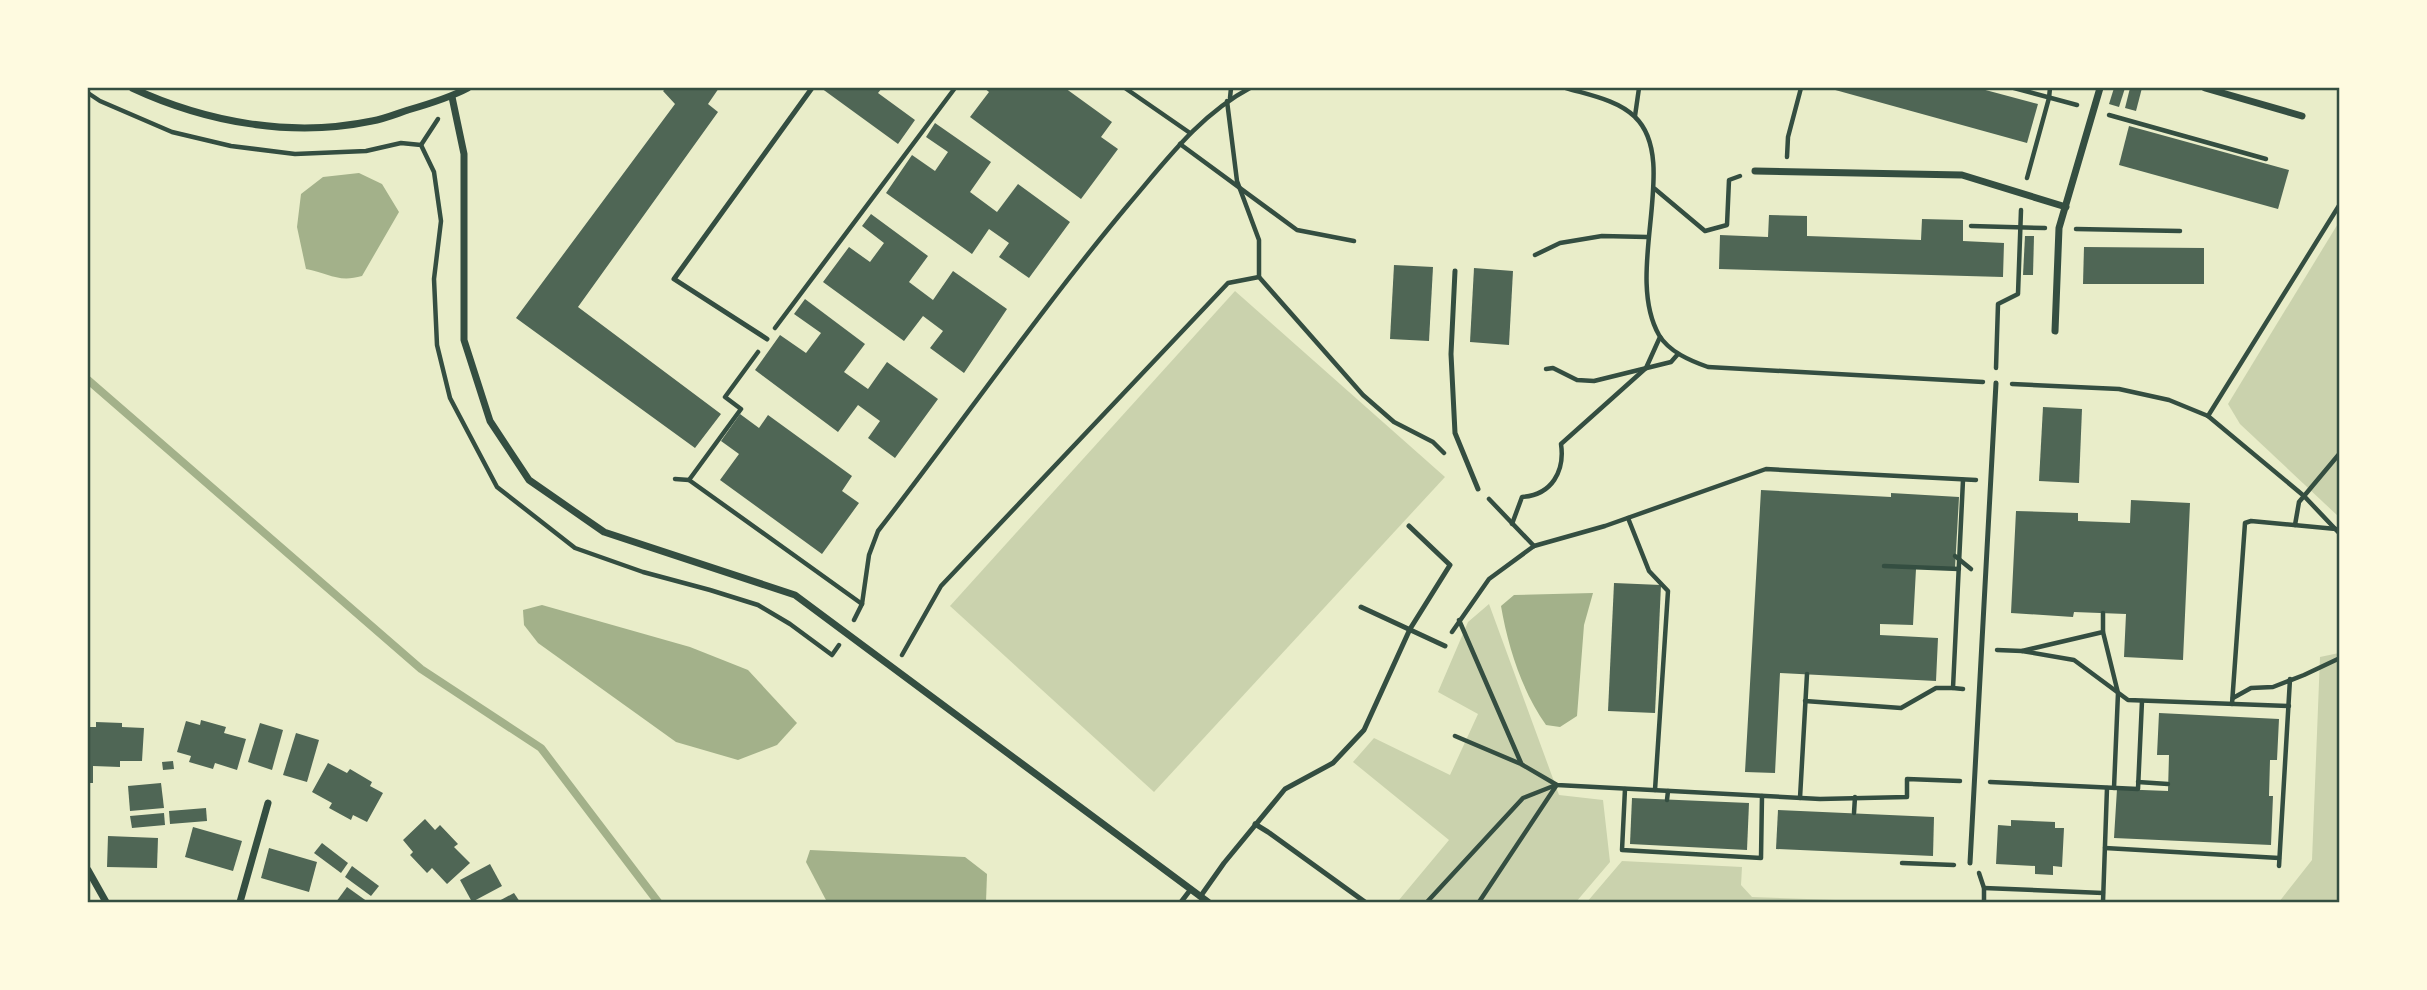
<svg xmlns="http://www.w3.org/2000/svg" width="2427" height="990" font-family="'Source Sans 3',sans-serif">
<style>
.green{fill:#cad2ad}
.water{fill:#a3b18a}
.lines{fill:none;stroke-linecap:round;stroke-linejoin:round}
.stream{stroke:#a3b18a;stroke-width:8}
.building{fill:#4f6655}
.path{stroke:#344e41;stroke-width:4.5}
.service{stroke:#344e41;stroke-width:5}
.minor{stroke:#344e41;stroke-width:7}
.neatline{fill:none;stroke:#344e41;stroke-width:2.5}
</style>
<rect width="100%" height="100%" fill="#e9edc9"/>
<g class="green">
<path d="M2339,222V517L2240,424L2228,404Z"/>
<path d="M1235,291L1445,477L1154,792L950,606Z"/>
<path d="M1489,604L1559,795L1603,800L1610,862L1576,902H1401L1399,900L1449,840L1353,762L1374,738L1450,775L1478,714L1438,692L1468,622Z"/>
<path d="M2339,653V902H2279L2312,860L2320,657Z"/>
<path d="M1622,861L1742,867L1741,885L1752,897L1892,902H1587Z"/>
</g>
<g class="water">
<path d="M359,173L382,184L399,212L362,276C338,283 328,273 306,269L297,227L301,194L323,177Z"/>
<path d="M1593,593L1584,625L1577,716L1560,727L1546,725C1522,691 1508,647 1501,606L1514,595Z"/>
<path d="M542,605L690,647L748,670L797,723L777,745L738,760L676,742L538,643L524,625L523,610Z"/>
<path d="M810,850L965,857L987,874L986,902H827L806,862Z"/>
</g>
<g class="lines">
<path class="stream" d="M88,380L421,669L541,748L658,902"/>
</g>
<g class="building">
<path d="M666,88H719L708,104L718,112L578,307L721,414L695,448L516,318L675,104L663,91Z"/>
<path d="M821,88H882L878,93L915,120L898,144Z"/>
<path d="M984,88H1065L1112,122L1101,137L1118,149L1081,199L970,117L989,92Z"/>
<path d="M1828,88H1978L2038,104L2027,143Z"/>
<path d="M2114,88H2125L2119,107L2109,104Z"/>
<path d="M2130,88H2142L2136,111L2125,108Z"/>
<path d="M935,123L991,162L970,192L997,212L1018,184L1070,222L1029,278L999,257L1009,243L989,229L972,254L886,193L912,155L935,171L948,152L926,137Z"/>
<path d="M2129,126L2289,170L2278,209L2119,165Z"/>
<path d="M871,214L928,256L909,282L933,300L953,271L1007,309L964,373L930,348L943,331L923,316L904,341L823,282L849,247L870,262L884,243L862,226Z"/>
<path d="M1769,215L1807,216V236L1921,240L1922,219L1963,220V241L2004,243L2003,277L1719,269L1720,235L1768,237Z"/>
<path d="M2025,236H2034L2033,275H2023Z"/>
<path d="M2084,247L2204,248V284H2083Z"/>
<path d="M1394,265L1433,267L1429,341L1390,339Z"/>
<path d="M1474,268L1513,271L1509,345L1470,342Z"/>
<path d="M805,299L865,344L844,372L868,389L887,362L938,399L895,458L868,438L880,421L858,405L838,432L755,370L780,335L806,353L821,333L794,314Z"/>
<path d="M2043,407L2082,409L2079,483L2039,481Z"/>
<path d="M740,414L759,428L768,415L852,476L842,491L859,503L822,554L720,480L739,454L721,441Z"/>
<path d="M1761,490L1891,497V493L1959,497L1955,568L1916,569L1913,625L1880,624V635L1938,638L1936,681L1780,673L1775,773L1745,772Z"/>
<path d="M2131,500L2190,503L2183,660L2124,657L2126,614L2074,612L2073,617L2011,613L2016,511L2078,513V521L2130,523Z"/>
<path d="M1614,583L1661,585L1655,713L1608,711Z"/>
<path d="M2159,713L2279,719L2277,760H2270L2269,796H2273L2271,845L2114,838L2117,789L2168,791L2169,755H2157Z"/>
<path d="M201,720L226,727L224,733L246,739L237,770L215,763L213,769L189,762L191,756L177,752L186,721L200,725Z"/>
<path d="M96,722L122,723V727L144,728L142,761H120V767L93,766V783H88V727H96Z"/>
<path d="M260,723L283,730L272,770L248,762Z"/>
<path d="M296,733L319,740L307,782L283,775Z"/>
<path d="M173,761L174,769L163,770L162,762Z"/>
<path d="M328,763L347,773L350,769L372,782L370,786L383,793L367,822L353,815L351,820L329,808L332,803L312,792Z"/>
<path d="M161,783L164,808L130,811L128,786Z"/>
<path d="M1632,798L1749,803L1747,850L1630,844Z"/>
<path d="M206,808L207,821L170,824L169,811Z"/>
<path d="M1778,810L1934,817L1933,856L1776,849Z"/>
<path d="M164,813L165,825L132,828L130,816Z"/>
<path d="M425,819L435,830L440,825L458,844L454,847L470,863L447,884L432,868L427,873L410,855L413,852L403,840Z"/>
<path d="M2011,820L2055,822V828H2064L2062,867L2053,866V875L2035,874V866L1996,864L1998,825L2011,826Z"/>
<path d="M193,827L242,841L233,871L185,857Z"/>
<path d="M108,836L158,838L157,868L107,867Z"/>
<path d="M322,843L348,863L341,873L314,853Z"/>
<path d="M269,848L317,862L309,892L261,878Z"/>
<path d="M490,864L502,886L472,902L460,880Z"/>
<path d="M352,866L379,886L371,896L345,877Z"/>
<path d="M347,887L368,902H336Z"/>
<path d="M514,893L520,902H497Z"/>
</g>
<g class="lines">
<g class="path">
<path d="M1125,88L1190,133"/>
<path d="M1566,88C1589,95 1618,100 1635,117C1681,161 1623,272 1659,335C1669,352 1691,361 1708,367L1983,382"/>
<path d="M2014,88L2077,105"/>
<path d="M88,93L100,101L172,132L231,146L295,154L366,151L401,143L421,145L434,172L441,221L434,279L437,345L450,398L497,487L575,548L643,572L710,590L758,605L790,624L832,655L839,645"/>
<path d="M1230,98L1231,88"/>
<path d="M1227,101L1237,181L1259,240V277"/>
<path d="M2109,115L2266,159"/>
<path d="M1635,116L1639,88"/>
<path d="M1180,144L1297,230L1354,241"/>
<path d="M421,145L438,119"/>
<path d="M1787,157L1788,137L1801,88"/>
<path d="M2027,178L2049,98L2050,88"/>
<path d="M1655,189L1705,231L1727,225L1729,180L1740,176"/>
<path d="M1971,226L2045,228"/>
<path d="M2076,229L2180,231"/>
<path d="M1535,255L1560,243L1602,236L1647,237"/>
<path d="M775,328L955,88"/>
<path d="M758,352L725,397L741,409L689,480L862,604"/>
<path d="M1996,368L1998,304L2018,294L2021,210"/>
<path d="M1546,369L1553,368L1577,380L1594,381L1671,362L1678,354"/>
<path d="M2012,384L2119,389L2169,400L2208,416L2304,496L2340,534"/>
<path d="M2208,416L2340,204"/>
<path d="M675,479L689,480"/>
<path d="M1963,480L1953,688L1963,689"/>
<path d="M1489,499L1534,546"/>
<path d="M1628,518L1649,571L1668,591L1655,790"/>
<path d="M1512,524L1522,497C1552,495 1565,471 1561,444L1646,368L1660,337"/>
<path d="M2295,525L2299,502L2340,453"/>
<path d="M1955,556L1971,569"/>
<path d="M1884,566L1959,569"/>
<path d="M854,620L862,604L869,555L878,531C962,423 1040,310 1128,205C1165,162 1199,115 1250,88"/>
<path d="M1459,620L1521,763"/>
<path d="M1452,632L1489,579L1534,546L1605,526L1766,469L1976,480"/>
<path d="M2103,632L2118,693L2114,788"/>
<path d="M1997,650L2022,651L2103,632V613"/>
<path d="M2022,651L2074,660L2128,700L2289,706"/>
<path d="M902,655L941,586L1228,283L1259,277L1363,395L1394,422L1433,442L1444,453"/>
<path d="M2233,698L2251,688L2273,687L2304,675L2340,658"/>
<path d="M1805,701L1901,708L1936,688H1953"/>
<path d="M2232,704L2245,523L2251,521L2336,529"/>
<path d="M1455,736L1521,764L1557,785L1820,799L1907,797V779L1960,781"/>
<path d="M1990,782L2138,789L2142,701"/>
<path d="M2138,782L2168,784"/>
<path d="M1625,789L1622,850L1761,858L1762,796"/>
<path d="M1800,798L1807,674"/>
<path d="M1667,800L1668,791"/>
<path d="M1854,813L1855,797"/>
<path d="M2105,848L2279,858"/>
<path d="M1902,863L1954,865"/>
<path d="M2279,866L2290,679"/>
<path d="M1979,873L1984,888V902"/>
<path d="M1984,888L2103,893"/>
<path d="M1427,902L1523,798L1556,785"/>
<path d="M1479,902L1556,786"/>
<path d="M2103,902L2107,788"/>
</g>
<g class="service">
<path d="M1455,271L1451,354L1455,433L1478,489"/>
<path d="M767,339L674,279L812,88"/>
<path d="M1361,607L1445,646"/>
<path d="M1255,824L1268,832L1365,902"/>
<path d="M1970,863L1996,383"/>
<path d="M1200,897L1224,863L1285,789L1333,763L1364,730L1410,629L1450,565L1409,526"/>
<path d="M1181,902L1191,889"/>
</g>
<g class="minor">
<path d="M132,88C205,122 291,138 372,121C384,119 396,114 408,110C429,104 449,98 468,88"/>
<path d="M2205,88L2302,116"/>
<path d="M452,97L464,154V340L490,421L529,480L604,532L795,595L1208,902"/>
<path d="M1755,171L1962,175L2066,207"/>
<path d="M2055,331L2059,228L2100,88"/>
<path d="M88,870L106,902"/>
<path d="M240,902L268,803"/>
</g>
</g>
<rect width="2427" height="990" fill="none" stroke="#fefae0" stroke-width="178"/>
<rect x="89" y="89" width="2249" height="812" class="neatline"/>
</svg>
